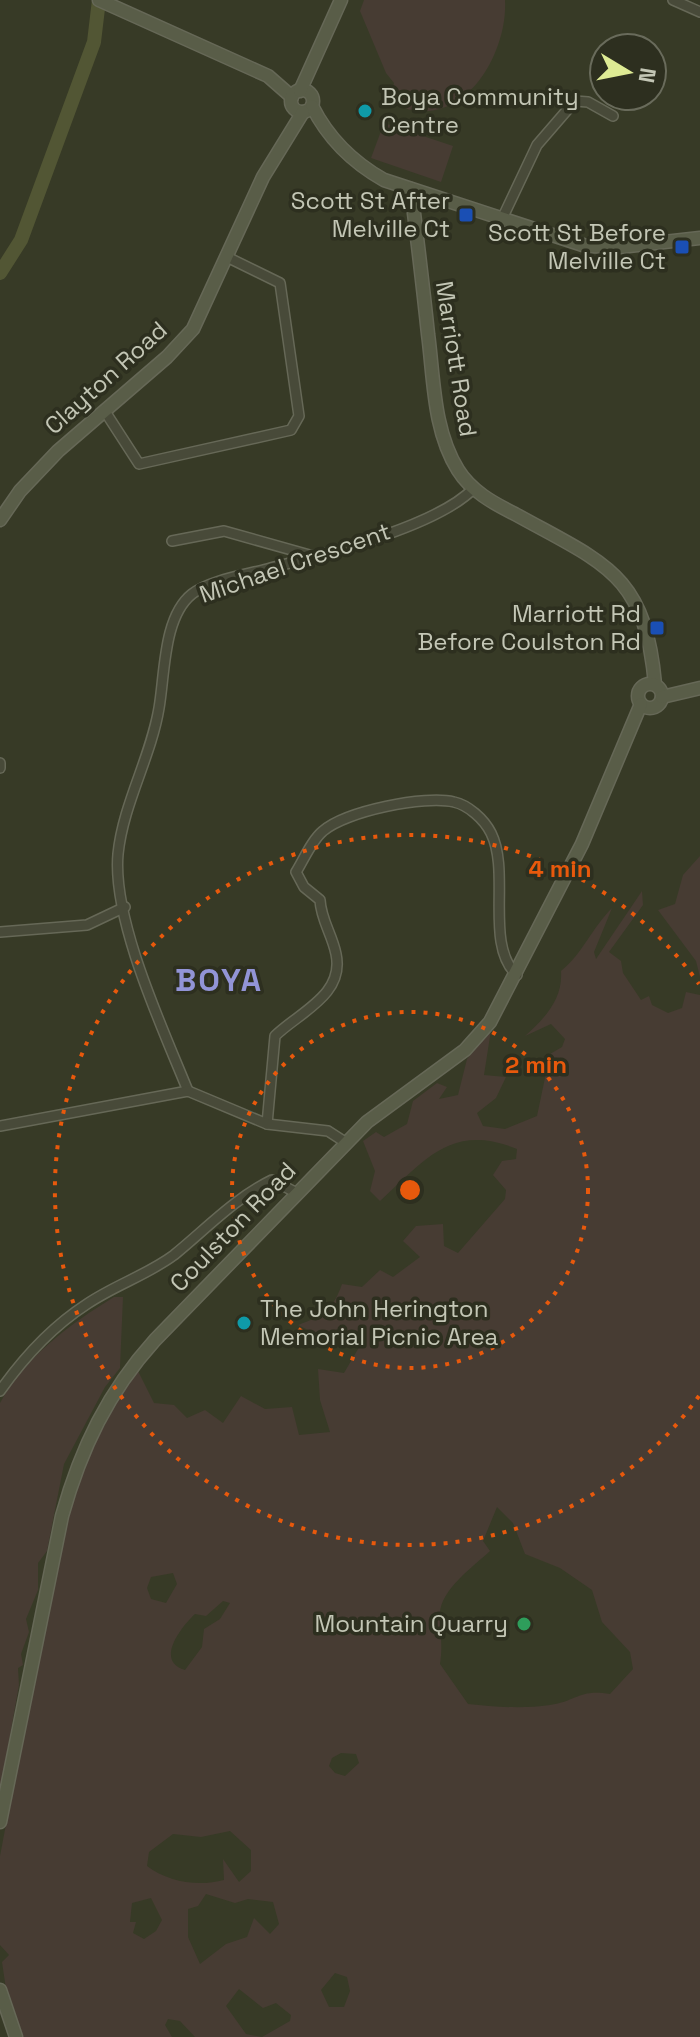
<svg xmlns="http://www.w3.org/2000/svg" width="700" height="2037" font-family="'Space Grotesk',sans-serif">
<style>
.green{fill:#473c33;fill-rule:evenodd}
.lines{fill:none;stroke-linecap:round;stroke-linejoin:round}
.river{stroke:#525634;stroke-width:14}
.street-casing{stroke:#666857;stroke-width:12}
.secondary-casing{stroke:#666857;stroke-width:15}
.street{stroke:#484a39;stroke-width:9}
.secondary{stroke:#595d48;stroke-width:12}
.ring{fill:none;stroke:#e8590c;stroke-width:4;stroke-dasharray:4 8}
.culture-dot{fill:#0f9aa8;stroke:#2d2f1f;stroke-width:3}
.transit-dot{fill:#1a4fb4;stroke:#2d2f1f;stroke-width:3}
.leisure-dot{fill:#2e9e5b;stroke:#2d2f1f;stroke-width:3}
.labels{text-anchor:middle;stroke-width:7;stroke-linejoin:round;paint-order:stroke}
.poi-label{font-size:24px;fill:#c3c6b5;stroke:#2d2f1f;text-anchor:end}
.street-label{font-size:24px;fill:#c3c6b5;stroke:#2d2f1f}
.district-label{font-size:32px;font-weight:bold;letter-spacing:2px;fill:#9294d6;stroke:#2d2f1f}
.centre{fill:#e8590c;stroke:#2d2f1f;stroke-width:4}
.ring-label{font-size:24px;text-anchor:middle;font-weight:bold;fill:#e8590c;stroke:#2d2f1f;stroke-width:7;stroke-linejoin:round;paint-order:stroke}
</style>
<rect width="100%" height="100%" fill="#373a26"/>
<g class="green">
<path d="M364,0H505C508,49 470,121 412,110C404,109 396,104 389,101L394,83L386,73L360,11Z"/>
<path d="M384,123L453,146L441,182L371,158Z"/>
<path d="M700,856V977L696,961L658,910L675,904L683,875Z"/>
<path d="M642,891L643,905L609,952L621,961L623,973L641,1000L649,996L652,1005L668,1013L682,1008L686,992L700,995V2037H195L180,2021L168,2019L165,2025L172,2037H21L7,1996L2,1962L9,1955L0,1945V1856L46,1613L79,1475L115,1405L138,1371L154,1403L174,1405L187,1418L205,1410L223,1423L241,1396L265,1409L292,1407L299,1435L330,1432L320,1400L318,1369L344,1373L361,1344L346,1331L328,1340L298,1325C323,1316 333,1310 342,1284L362,1287L380,1270L393,1277L420,1257L403,1241L416,1226L443,1224L444,1246L458,1253L505,1199L506,1190L493,1175L502,1161L516,1159L517,1149C451,1122 424,1161 380,1201L370,1191L375,1171L363,1141L376,1132L384,1137L407,1124L413,1101L437,1083L447,1087L439,1099L458,1095L467,1059L491,1030L484,1075L506,1077L496,1098L477,1113L483,1126L505,1129L537,1116L550,1054L562,1047L565,1039L551,1024L525,1036C545,1018 563,999 561,971C583,953 592,928 612,908L594,952L596,959ZM497,1507L513,1523L525,1554L560,1568L592,1590L602,1622L630,1652L633,1669L610,1694C578,1689 578,1701 550,1705C523,1709 495,1707 468,1704L440,1664C443,1646 440,1632 440,1614C440,1590 474,1566 490,1551L483,1541ZM173,1573L177,1584L166,1603L151,1599L147,1588L151,1577ZM223,1601L230,1603L220,1619L204,1629L202,1647L185,1670C154,1661 182,1626 195,1614L206,1616ZM341,1753L356,1754L359,1763L345,1776L335,1773L329,1766L332,1758ZM230,1831L251,1850V1871L239,1882L223,1859L224,1880C198,1887 168,1882 147,1866L149,1852L173,1834L201,1837ZM206,1894L235,1903L248,1899L273,1902L279,1924L270,1934L254,1918L247,1937L226,1944L200,1964L188,1937V1909L198,1906ZM151,1898L162,1920L156,1931L144,1939L133,1933L136,1922H130L132,1903ZM335,1973L347,1977L350,1991L344,2007H329L321,1990ZM239,1989L263,2008L276,2003L291,2015L290,2021L262,2037L246,2034L226,2006Z"/>
<path d="M114,1297H123L120,1368L105,1387L64,1464L47,1551L38,1563V1590L26,1619L29,1632L21,1654L23,1665L18,1668L19,1685L0,1792V1403C25,1357 70,1324 114,1297Z"/>
</g>
<g class="lines">
<path class="river" d="M0,273L21,240L94,42L99,0"/>
<g class="street-casing">
<g id="street">
<path d="M673,0L700,12"/>
<path d="M502,219L537,145L575,101L588,102L613,116"/>
<path d="M106,413L139,464L291,430L299,416L280,283L227,257"/>
<path d="M172,541L224,531L313,556"/>
<path d="M0,763V768"/>
<path d="M0,932L87,925L125,907"/>
<path d="M188,1091C163,1029 112,920 118,854C123,804 151,757 159,708C165,674 163,617 192,594C210,580 245,575 267,569C321,555 437,527 474,488"/>
<path d="M267,1124L275,1036C298,1013 345,995 336,954C332,934 321,920 320,900L304,887L296,872C304,859 312,840 323,831C346,811 425,795 454,802C468,805 484,819 491,833C511,873 484,945 517,975"/>
<path d="M0,1126L188,1091L267,1124L328,1131L345,1142"/>
<path d="M0,1391C24,1357 53,1326 87,1304C115,1285 147,1275 174,1255C206,1229 235,1198 272,1180L295,1192"/>
</g>
</g>
<g class="secondary-casing">
<g id="secondary">
<path d="M99,0L268,76L292,97"/>
<circle cx="302" cy="101" r="11"/>
<path d="M300,91L341,0"/>
<path d="M312,106C328,138 352,162 384,180L586,246L620,247L700,238"/>
<path d="M411,189C417,237 423,286 428,334C434,379 433,430 458,470C471,491 493,503 515,514C605,564 645,573 655,684"/>
<path d="M0,520L20,491L58,451L167,357L193,329L263,177L303,112"/>
<circle cx="650" cy="696" r="12"/>
<path d="M662,697L700,688"/>
<path d="M0,1822L62,1516C81,1448 108,1392 155,1340L367,1122L465,1050L490,1022L582,844L641,704"/>
<path d="M0,1990L16,2037"/>
</g>
</g>
<use href="#street" class="street"/>
<use href="#secondary" class="secondary"/>
</g>
<g class="ring">
<circle cx="410" cy="1190" r="178"/>
<path d="M699 1396A355 355 0 1 1 699 984"/>
</g>
<g class="culture-dot">
<circle cx="365" cy="111" r="8"/>
<circle cx="244" cy="1323" r="8"/>
</g>
<g class="transit-dot">
<rect x="458" y="207" width="16" height="16" rx="4"/>
<rect x="674" y="239" width="16" height="16" rx="4"/>
<rect x="649" y="620" width="16" height="16" rx="4"/>
</g>
<circle class="leisure-dot" cx="524" cy="1624" r="8"/>
<g class="labels">
<g class="poi-label">
<text x="381" y="105" text-anchor="start">Boya Community<tspan x="381" dy="28">Centre</tspan></text>
<text x="450" y="209">Scott St After<tspan x="450" dy="28">Melville Ct</tspan></text>
<text x="666" y="241">Scott St Before<tspan x="666" dy="28">Melville Ct</tspan></text>
<text x="641" y="622">Marriott Rd<tspan x="641" dy="28">Before Coulston Rd</tspan></text>
<text x="260" y="1317" text-anchor="start">The John Herington<tspan x="260" dy="28">Memorial Picnic Area</tspan></text>
<text x="508" y="1632">Mountain Quarry</text>
</g>
<g class="street-label">
<text transform="translate(456 359) rotate(81)" y="8">Marriott Road</text>
<text transform="translate(106 378) rotate(-42)" y="8">Clayton Road</text>
<text transform="translate(295 563) rotate(-19)" y="8">Michael Crescent</text>
<text transform="translate(233 1227) rotate(-46)" y="8">Coulston Road</text>
</g>
<g class="district-label">
<text x="219" y="991">BOYA</text>
</g>
</g>
<circle cx="410" cy="1190" r="12" class="centre"/>
<g class="ring-label">
<text x="560" y="877">4 min</text>
<text x="536" y="1073">2 min</text>
</g>
<g transform="translate(628 72) rotate(100)"><circle r="38" fill="#2d2f1f" stroke="#696b5b" stroke-width="2"/>
<path d="M0-6L14 30L0 20L-14 30Z" fill="#deeb94"/>
<text y="-12" font-size="22" font-weight="bold" text-anchor="middle" fill="#c3c6b5">N</text>
</g>
</svg>
